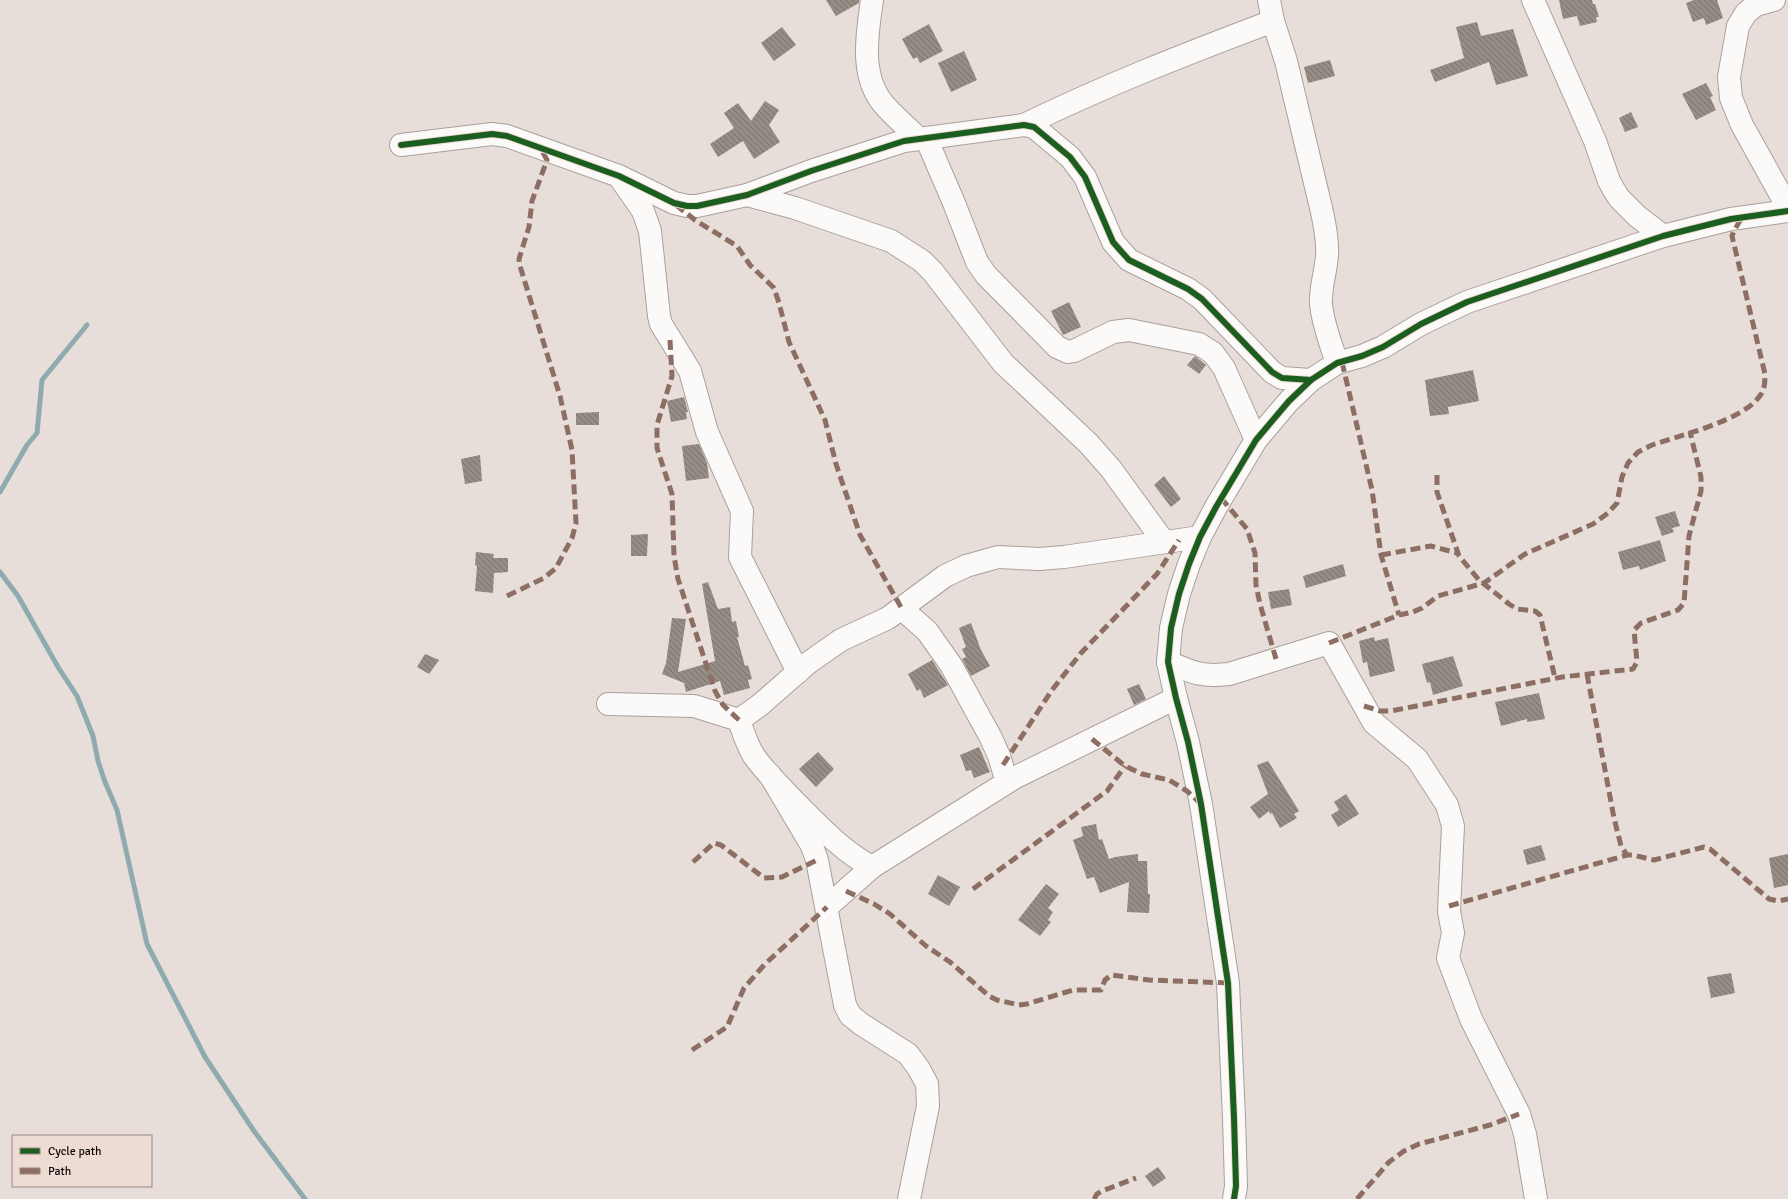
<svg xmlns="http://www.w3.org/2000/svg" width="1788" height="1199" font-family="Signika,sans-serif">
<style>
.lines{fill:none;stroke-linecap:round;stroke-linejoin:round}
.stream{stroke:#90abaf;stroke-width:5}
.building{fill:url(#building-back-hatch)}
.minor-casing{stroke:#a8a09c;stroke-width:24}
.minor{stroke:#fcfaf9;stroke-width:22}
.quiet{stroke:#8d6e63;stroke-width:5;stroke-dasharray:10 5;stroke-linecap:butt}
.cycleway-casing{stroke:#eedbd3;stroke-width:8}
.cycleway{stroke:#1b5e20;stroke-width:6}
</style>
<defs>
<pattern id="building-back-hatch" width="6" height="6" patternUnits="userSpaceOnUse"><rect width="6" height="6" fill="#968c86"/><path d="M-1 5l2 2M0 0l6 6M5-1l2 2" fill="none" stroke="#79716c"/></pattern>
</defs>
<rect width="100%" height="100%" fill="#e8ded9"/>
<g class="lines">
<g class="stream">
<path d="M0,492L27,445L37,433L42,380L87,325"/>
<path d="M0,572L18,596L58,667L77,696L93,736L98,761L105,782L117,810L147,944L205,1057L254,1131L305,1199"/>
</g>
</g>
<g class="building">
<path d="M826,0H859V3L836,16Z"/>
<path d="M1559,0H1592L1593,4H1595L1599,17H1596L1597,22L1580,26L1577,16L1563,19Z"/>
<path d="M1694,0H1717L1723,18L1706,25L1704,18L1693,22L1686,3Z"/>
<path d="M1477,22L1481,36L1513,29L1528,76L1496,85L1489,62L1435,82L1430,70L1464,58L1456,27Z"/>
<path d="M929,24L943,51L920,63L917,57L913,59L902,39Z"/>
<path d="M782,27L796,45L774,61L761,43Z"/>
<path d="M964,51L977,80L951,92L938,63Z"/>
<path d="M1330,60L1335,76L1308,83L1304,67Z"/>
<path d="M1706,83L1713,96L1710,97L1716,110L1696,120L1682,94Z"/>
<path d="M765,101L779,110L769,125L780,142L754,159L743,141L718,157L710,144L734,128L724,113L738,103L751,121Z"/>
<path d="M1631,112L1638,127L1625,132L1619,118Z"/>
<path d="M1069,302L1081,327L1063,335L1051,311Z"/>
<path d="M1195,356L1206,365L1199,374L1187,365Z"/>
<path d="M1473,370L1479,401L1448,407L1449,414L1430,416L1425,380Z"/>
<path d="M684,397L688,412H686L687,419L671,422L667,401Z"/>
<path d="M599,412V425H576V413Z"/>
<path d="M699,444L707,463L709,478L686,481L682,446Z"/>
<path d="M480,455L482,481L465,484L461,459Z"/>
<path d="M1164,476L1181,499L1171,507L1154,485Z"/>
<path d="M1675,511L1680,526L1672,528L1674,532L1662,536L1655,517Z"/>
<path d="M648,534L647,556H631V535Z"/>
<path d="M1660,540L1666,561L1640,570L1639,566L1623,570L1618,552Z"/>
<path d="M476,552L494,554L493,558H508V572L494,573L493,593L475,591L477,566L475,565Z"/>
<path d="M1343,564L1346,576L1306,588L1303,576Z"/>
<path d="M708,582L718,609L730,607L732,622L736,621L739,637H737L745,666L748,665L752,679L748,680L750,688L724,695L720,681L686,692L684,683L662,674L666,663L672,618L686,619L678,672L715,661L702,584Z"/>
<path d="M1289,589L1292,605L1271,609L1268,592Z"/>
<path d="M971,623L981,650L990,666L971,676L962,659L966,657L962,649L966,647L959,628Z"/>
<path d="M1374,637L1375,641L1388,638L1395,671L1370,677L1367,662L1363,663L1359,641Z"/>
<path d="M425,654L439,660L429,674L417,667Z"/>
<path d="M1453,656L1463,686L1433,695L1430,682L1427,683L1422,664Z"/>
<path d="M932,660L948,685L924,698L920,689L917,691L908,674Z"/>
<path d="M1139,684L1146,699L1134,705L1127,689Z"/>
<path d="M1539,693L1545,719L1527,722V719L1501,726L1495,702Z"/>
<path d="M979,747L990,772L974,778L971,770L966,771L960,755Z"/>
<path d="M818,752L834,769L816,787L799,769Z"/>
<path d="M1268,761L1299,811L1294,814L1297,818L1280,828L1272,813L1270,814L1269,811L1259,819L1250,807L1268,794L1257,765Z"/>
<path d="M1346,794L1359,814L1338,827L1331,815L1339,810L1334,802Z"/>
<path d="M1096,824L1099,840L1102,839L1109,859L1115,857L1138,854V861H1147L1148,894H1150L1149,913L1127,912L1129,882L1100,893L1094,877L1087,879L1073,840L1083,836L1081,827Z"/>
<path d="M1541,845L1546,860L1527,865L1523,850Z"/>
<path d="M1788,854V885L1774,888L1769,858Z"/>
<path d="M938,875L960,887L949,906L928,894Z"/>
<path d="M1046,884L1059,894L1048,908L1053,912L1048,920L1051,922L1040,936L1018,920Z"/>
<path d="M1731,973L1735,993L1711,998L1707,977Z"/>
<path d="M1158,1167L1166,1178L1153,1187L1145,1176Z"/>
</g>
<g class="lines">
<g class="minor-casing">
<g id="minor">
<path d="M872,0C867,35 859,78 886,107C896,118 908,128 919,139"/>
<path d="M1269,0L1273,21L1286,61L1322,212C1325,226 1328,241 1327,255C1326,272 1320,287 1321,304C1323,325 1331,344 1337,363"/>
<path d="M1533,0L1595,141L1609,181L1614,190L1619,198L1637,216L1663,236"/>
<path d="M1774,0L1756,5L1746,13L1738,26L1729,77L1731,98L1742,125L1788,208"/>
<path d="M1024,125C1106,85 1188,53 1273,21"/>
<path d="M926,138L954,203L977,262L986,275L1057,347L1068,352L1074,351L1113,332L1129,330L1199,344L1213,353L1224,368L1256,440"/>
<path d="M401,145L492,134L507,136L619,176L674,203L687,206H697L747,195L811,171L904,141L1024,125L1034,127L1070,157L1085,177L1113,242L1120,250L1129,260L1188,289L1202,299L1272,372L1282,378L1311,380"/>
<path d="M620,178L643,211L650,231L659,316L661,324L690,371L707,432L742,511L740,557L798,672"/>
<path d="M747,195L795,208L891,241L922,261L933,272L1003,363L1088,443L1111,469L1164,542"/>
<path d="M902,609L927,631L951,665L991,738L999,756L1007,782"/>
<path d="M1168,662C1193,673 1202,677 1229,674L1329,643L1374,723L1417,759L1447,805L1453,826L1449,911L1453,933L1448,958L1471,1019L1519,1114L1525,1134L1536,1199"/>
<path d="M608,704L694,706L739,720L760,705L808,663L841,640L888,618L945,576L966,566L998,557L1039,559L1064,557L1200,537"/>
<path d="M739,720C743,732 747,745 754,756C766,773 781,787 795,802C819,826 842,851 872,867"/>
<path d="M770,775L812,846L817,860L845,1005L850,1015L861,1024L908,1054L919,1069L927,1084L928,1106L909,1199"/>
<path d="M827,907L872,867L1014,778L1176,698"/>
<path d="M1234,1199L1236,1186L1234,1118L1228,983L1201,804L1188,742L1176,698L1168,662L1171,628L1179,594L1189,564L1200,537L1216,507L1256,440L1289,401L1311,380L1337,363L1362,356L1383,347L1421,324L1467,302L1663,236L1731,219L1788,211"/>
</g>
</g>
<use href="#minor" class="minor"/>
<g class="quiet">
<path d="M676,205L695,220L737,246L750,265L774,288L779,303L789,342L825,420L836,464L860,535L902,609"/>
<path d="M670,340L672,376L657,425V448L672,494L674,556L678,579L715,691L723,705L739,720"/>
<path d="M1342,362L1372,490L1381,555L1399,615"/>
<path d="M1437,475V492L1459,556L1479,580L1509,604L1517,609L1535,611L1540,615L1555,678"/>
<path d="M1221,498L1247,529L1255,553L1256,585L1260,604L1276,659"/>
<path d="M1381,555L1431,546L1457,553"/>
<path d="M507,596L544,578L556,568L572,538L576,523L572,450L560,396L520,266L519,259L529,227L532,201L547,160L541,149"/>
<path d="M1329,643L1399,615L1413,612L1422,608L1438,596L1484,583L1525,554L1593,524L1608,513L1617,503L1622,477L1628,463L1638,452L1652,445C1681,435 1741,421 1759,397C1765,390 1765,382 1765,374L1732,236L1734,231L1742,217"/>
<path d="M1587,674L1614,818L1621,846L1627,855"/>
<path d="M1364,706L1380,711H1391L1562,677L1633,669L1637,662L1634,630L1641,623L1678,610L1684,603L1689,536L1701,491V477L1690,432"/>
<path d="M1092,739L1125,766L1142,774L1169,780L1187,791L1200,803"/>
<path d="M1003,765L1052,690L1081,653L1157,574L1179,540"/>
<path d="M693,862L714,843L721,845L764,878L782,877L817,860"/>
<path d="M973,889L1107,791L1125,766"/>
<path d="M846,891L874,904L890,914L926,946L950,962L989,996L997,1000L1019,1005L1027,1004L1073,990H1101L1105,980L1111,975L1149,980L1228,983"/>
<path d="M1449,906L1627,855H1633L1654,860L1704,847L1710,849L1769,899L1778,901L1788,899"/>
<path d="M692,1050L727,1027L744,988L765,964L827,907"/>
<path d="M1094,1199L1097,1194L1102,1191L1136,1178"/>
<path d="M1357,1199L1389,1162L1404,1151L1419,1144L1490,1125L1519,1114"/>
</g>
<g class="cycleway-casing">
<g id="cycleway">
<path d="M401,145L492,134L507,136L619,176L674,203L687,206H697L747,195L811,171L904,141L1024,125L1034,127L1070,157L1085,177L1113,242L1120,250L1129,260L1188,289L1202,299L1272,372L1282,378L1311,380"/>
<path d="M1234,1199L1236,1186L1234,1118L1228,983L1201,804L1188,742L1176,698L1168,662L1171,628L1179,594L1189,564L1200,537L1216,507L1256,440L1289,401L1311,380L1337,363L1362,356L1383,347L1421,324L1467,302L1663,236L1731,219L1788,211"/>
</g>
</g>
<use href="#cycleway" class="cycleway"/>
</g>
<rect x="12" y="1135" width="140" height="52" fill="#eedbd3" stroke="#968882"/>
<rect x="20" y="1148" width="20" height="6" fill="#1b5e20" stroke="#968882"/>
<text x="48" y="1155" font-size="12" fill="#110b08">Cycle path</text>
<rect x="20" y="1168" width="20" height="6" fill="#8d6e63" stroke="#968882"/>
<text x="48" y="1175" font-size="12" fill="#110b08">Path</text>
</svg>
